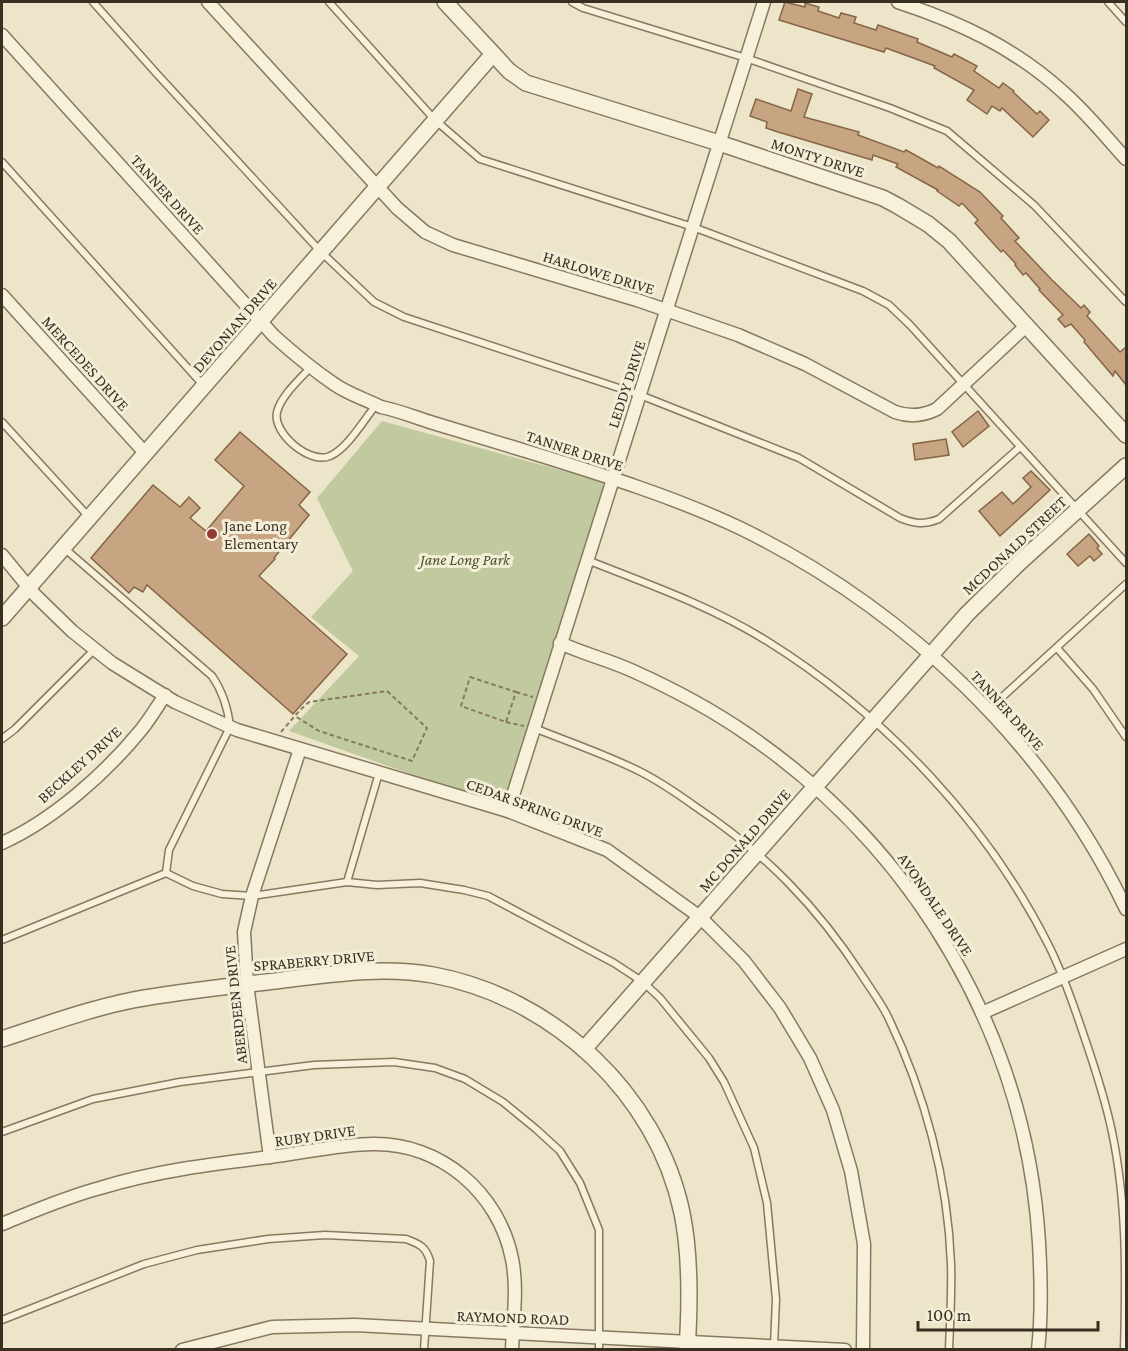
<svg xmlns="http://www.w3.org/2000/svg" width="1128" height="1351" font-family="'Crimson Pro',serif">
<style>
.green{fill:#c1ca9e}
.building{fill:#c8a582;stroke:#856546;stroke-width:1.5}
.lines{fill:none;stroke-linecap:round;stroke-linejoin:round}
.service-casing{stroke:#88785f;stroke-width:9}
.minor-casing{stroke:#88785f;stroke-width:15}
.tertiary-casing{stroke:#88785f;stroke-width:18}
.path{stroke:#88785f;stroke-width:2;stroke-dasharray:4.5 3;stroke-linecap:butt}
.service{stroke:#f7f1dc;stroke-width:6}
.minor{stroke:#f7f1dc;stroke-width:12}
.tertiary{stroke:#f7f1dc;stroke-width:15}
.poi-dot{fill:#933a33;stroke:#f4eed9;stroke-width:2}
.labels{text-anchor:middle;stroke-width:6;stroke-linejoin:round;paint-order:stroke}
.street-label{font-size:16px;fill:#392f21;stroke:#f4eed9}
.poi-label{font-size:16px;fill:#392f21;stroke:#f4eed9;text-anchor:start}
.park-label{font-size:16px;font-style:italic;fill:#465429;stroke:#f4eed9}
</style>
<rect width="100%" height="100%" fill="#ece5c9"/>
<path class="green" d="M382,421L593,479L603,483V493L507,793L502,799H494L433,782L289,731L359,656L311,617L353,571L317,498Z"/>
<g class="building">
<path d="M785,2L805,7V3L819,7L818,11L839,18L841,13L856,17L854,23L876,30L878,25L918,39L917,42L952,57L954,54L977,66L974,71L999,88L1003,83L1014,91L1013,92L1037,114L1040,111L1049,120L1033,137L1002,108L1000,111L992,106L987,114L967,100L974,90L934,68L935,66L886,48L884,52L779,20Z"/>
<path d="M798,89L812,94L804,117L859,132L858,135L904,152L906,150L938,168L939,166L980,192L1003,216L1001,218L1019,238L1015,241L1052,280L1081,308L1084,305L1090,312L1087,316L1120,352L1126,347V385L1115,371L1113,376L1084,342L1085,340L1071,324L1065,327L1058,319L1063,315L1039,290L1040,289L1026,273L1023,275L1015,265L1016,264L1003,250L1001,252L975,223L978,220L962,203L959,206L937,191L938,190L896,167L898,164L873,155L872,160L778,132L766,128L767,122L750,116L756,99L791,111Z"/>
<path d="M978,411L989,426L963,447L952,432Z"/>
<path d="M240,432L310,492L299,505L309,515L274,558L275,559L259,576L347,654L293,714L147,585L143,592L134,587L129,593L91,558L153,485L180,507L189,497L200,508L190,518L206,531L244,486L215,460Z"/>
<path d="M946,439L949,455L915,460L913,444Z"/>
<path d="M1031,471L1050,490L1000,536L979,511L1002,492L1013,504L1031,487L1023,478Z"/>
<path d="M1089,534L1099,546L1097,548L1102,554L1094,561L1090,556L1078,566L1067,554Z"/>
</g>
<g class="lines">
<g class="service-casing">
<g id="service">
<path d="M93,2L157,74L321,252L374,302L404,317L640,395L799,458L900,518C915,524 924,525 939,519L1020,447"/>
<path d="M329,2L435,120L480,159L693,227L863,291L889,305L910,325L1126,563"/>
<path d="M572,2L583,8L746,58L890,108L947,131L1034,205L1126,302"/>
<path d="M1108,2L1126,22"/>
<path d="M2,162L204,386"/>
<path d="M310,368C299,380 281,396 277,412C272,433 310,465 330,456C347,449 364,420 376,405"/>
<path d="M2,422L88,516"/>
<path d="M64,548L212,676C223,692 228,708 230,727L169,850L166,873"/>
<path d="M587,560C648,584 711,606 767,641C884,714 987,822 1049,946C1063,974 1073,1003 1083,1033C1094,1065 1105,1098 1112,1132C1127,1203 1126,1277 1124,1350"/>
<path d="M1057,648L1093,689L1126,737"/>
<path d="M988,710L1126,584"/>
<path d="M534,728C569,742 605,754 639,771C659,781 678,794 696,807C766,854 817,906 863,977C872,991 882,1004 889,1019C925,1094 948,1180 951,1264C952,1292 950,1321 949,1350"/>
<path d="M2,739L15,729L94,650"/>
<path d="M347,882L379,773"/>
<path d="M2,940L166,873L193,886L222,894L252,896L347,882L377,885L420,883L464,890L488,896L614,963L643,982L660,998L709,1058L724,1082L754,1148L767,1203L776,1299L774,1346"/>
<path d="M2,1132L93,1099L180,1082L314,1065L394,1062L435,1068L465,1079L503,1102L536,1129L560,1151L580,1183L599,1230V1350"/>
<path d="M2,1320L144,1264L197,1250L268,1239L325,1235L406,1239C420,1244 426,1247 430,1261L424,1350"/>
</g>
</g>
<g class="minor-casing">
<g id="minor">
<path d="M208,2L397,208L425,232L453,245L637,300L738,335L805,364L895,412C909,417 923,416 937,409L1026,326"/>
<path d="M898,2C959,22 1015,48 1063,92C1086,112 1106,137 1126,159"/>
<path d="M2,35L274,336C294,354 312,369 334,384C348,394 365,399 381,407C397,410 414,417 430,422C463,432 496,442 529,452C600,474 672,496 740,528C904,608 1047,743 1126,909"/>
<path d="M2,295L146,454"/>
<path d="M2,555L35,595L72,631L112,663L175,702L237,730L508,811L607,850L700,917L744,961L780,1008L810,1058L833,1110L851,1171L864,1244L863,1350"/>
<path d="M560,643C584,654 609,660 633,671C673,689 711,709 747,734C916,849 1027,1038 1039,1243C1041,1278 1042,1315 1038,1350"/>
<path d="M508,811L764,2"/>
<path d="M2,843C53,820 106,773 141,730C150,719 157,707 165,695"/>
<path d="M982,1013L1126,949"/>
<path d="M270,1157L247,984L244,932L252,896L300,749"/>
<path d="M2,1224C34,1211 66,1197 100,1188C155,1171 212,1164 270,1157C302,1153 342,1144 373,1144C441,1143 499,1193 512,1259C518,1288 513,1320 512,1350"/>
<path d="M182,1350L272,1327L355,1325L845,1350"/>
</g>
</g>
<g class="tertiary-casing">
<g id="tertiary">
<path d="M445,2L509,71L526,83L719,143L883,198L898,206L928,224L949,241L1126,435"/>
<path d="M2,618L493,54"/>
<path d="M2,1039C45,1025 88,1009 133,1000C182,991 233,986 283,980C333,974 383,966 433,975C552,997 657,1093 682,1213C691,1257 690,1305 687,1350"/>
<path d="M584,1049L967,614L1019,563L1126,466"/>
</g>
</g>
<g class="path">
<path d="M470,677L516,692L506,722L461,706Z"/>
<path d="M516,692L533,697"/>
<path d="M506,722L524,726"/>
<path d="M281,732C290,722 298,711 309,702L387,691L427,728L412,761L319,731L295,716"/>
</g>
<use href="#service" class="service"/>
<use href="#minor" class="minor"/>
<use href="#tertiary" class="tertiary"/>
</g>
<circle class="poi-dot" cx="212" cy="534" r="6"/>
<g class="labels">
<g class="street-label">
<text transform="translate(818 157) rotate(18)" y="6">MONTY DRIVE</text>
<text transform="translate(168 194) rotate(48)" y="6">TANNER DRIVE</text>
<text transform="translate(599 272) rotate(17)" y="6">HARLOWE DRIVE</text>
<text transform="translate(234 325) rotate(-49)" y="6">DEVONIAN DRIVE</text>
<text transform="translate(86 363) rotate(48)" y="6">MERCEDES DRIVE</text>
<text transform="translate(626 384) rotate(-72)" y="6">LEDDY DRIVE</text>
<text transform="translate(575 450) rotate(18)" y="6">TANNER DRIVE</text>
<text transform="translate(1014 545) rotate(-43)" y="6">MCDONALD STREET</text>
<text transform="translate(1008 710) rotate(48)" y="6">TANNER DRIVE</text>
<text transform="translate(79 764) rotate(-42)" y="6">BECKLEY DRIVE</text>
<text transform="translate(535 807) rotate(20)" y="6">CEDAR SPRING DRIVE</text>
<text transform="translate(744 840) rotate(-49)" y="6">MC DONALD DRIVE</text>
<text transform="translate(936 904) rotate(56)" y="6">AVONDALE DRIVE</text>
<text transform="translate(314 960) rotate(-5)" y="6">SPRABERRY DRIVE</text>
<text transform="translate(235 1005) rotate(-96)" y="6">ABERDEEN DRIVE</text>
<text transform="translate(315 1135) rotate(-8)" y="6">RUBY DRIVE</text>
<text transform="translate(513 1317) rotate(2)" y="6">RAYMOND ROAD</text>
</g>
<g class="poi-label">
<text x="224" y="531">Jane Long<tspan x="224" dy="18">Elementary</tspan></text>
</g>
<g class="park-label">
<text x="465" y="565">Jane Long Park</text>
</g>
</g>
<rect width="1128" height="1351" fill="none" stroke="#392f21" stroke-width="6"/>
<path d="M918 1321v9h180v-9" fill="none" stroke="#392f21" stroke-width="3"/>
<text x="927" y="1321" font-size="18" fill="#392f21" stroke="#f4eed9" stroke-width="4.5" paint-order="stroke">100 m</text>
</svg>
